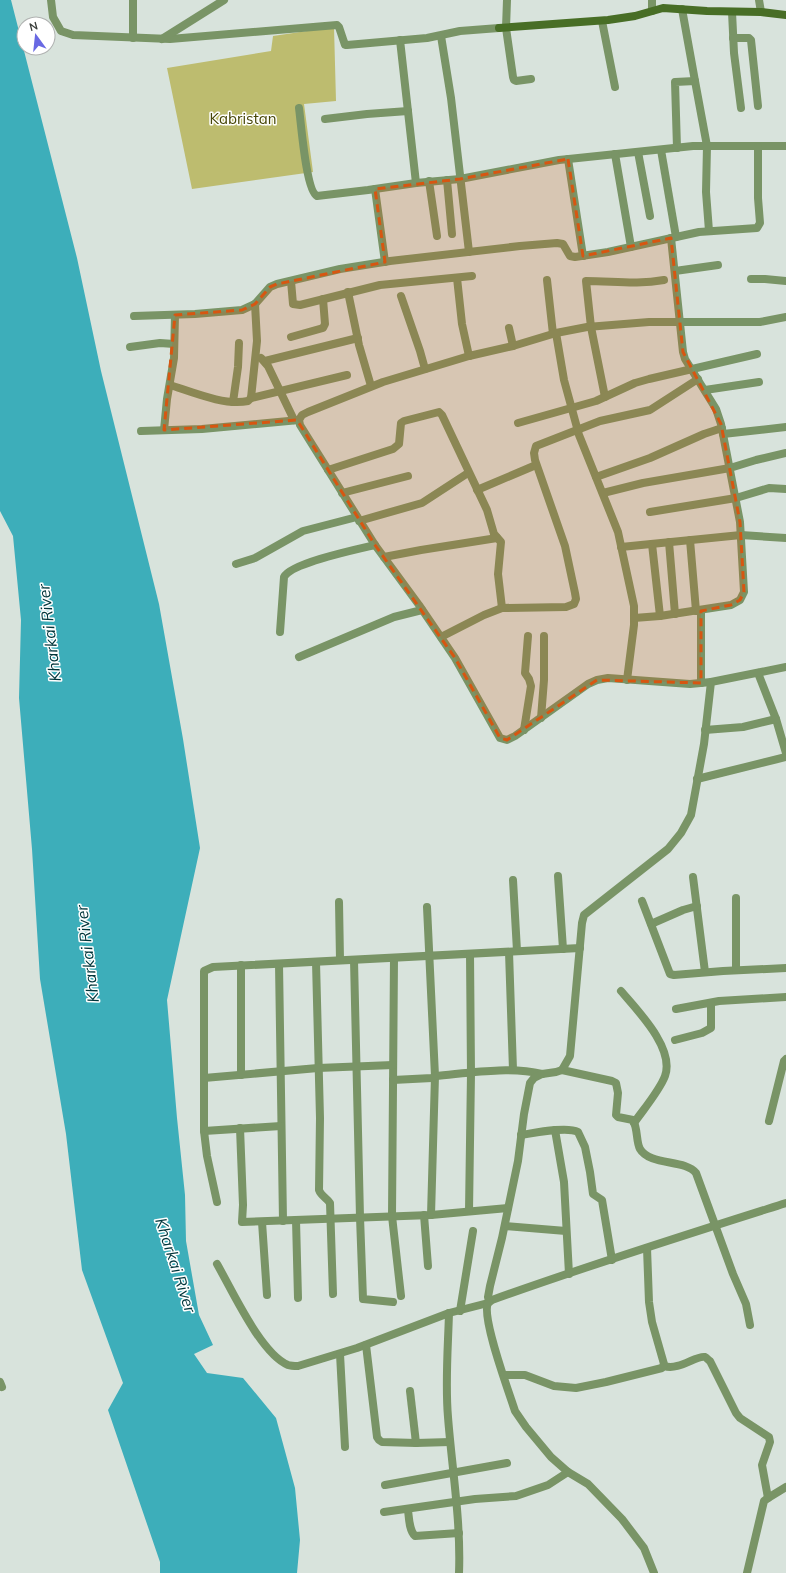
<svg xmlns="http://www.w3.org/2000/svg" width="786" height="1573" font-family="Mulish,sans-serif">
<style>
.green{fill:#bdbc6f}
.water{fill:#3daeba}
.lines{fill:none;stroke-linecap:round;stroke-linejoin:round}
.street{stroke:#799466;stroke-width:8}
.secondary{stroke:#486e26;stroke-width:8}
.marked{fill:#d75611;fill-opacity:0.2;stroke:#d75611;stroke-width:3;stroke-dasharray:8 5;stroke-linejoin:round}
.labels{text-anchor:middle;stroke-width:3;stroke-linejoin:round;paint-order:stroke}
.park-label{font-size:15px;fill:#464506;stroke:#fff}
.water-label{font-size:16px;font-style:italic;fill:#00353a;stroke:#fff}
</style>
<rect width="100%" height="100%" fill="#d8e3dc"/>
<path class="green" d="M334,27L336,101L304,104L313,172L192,189L167,68L271,51L273,36Z"/>
<path class="water" d="M0,0H11L77,258L101,371L159,604L183,739L200,848L167,1000L177,1118L185,1195L186,1241L199,1315L213,1345L194,1354L207,1373L243,1378L276,1418L295,1488L300,1540L297,1573H160V1562L108,1410L123,1383L82,1270L66,1134L40,979L32,849L19,698L21,620L13,536L0,511Z"/>
<g class="lines">
<g class="street">
<path d="M51,0L53,17L61,31L73,35L170,39L337,25L339,27L345,45H347L427,38L460,31L499,28"/>
<path d="M133,0V38"/>
<path d="M507,0L506,28L513,77L514,80L516,81L531,79"/>
<path d="M652,0V11"/>
<path d="M759,0L761,12"/>
<path d="M732,12L734,53L741,108"/>
<path d="M602,21L615,87"/>
<path d="M441,36L451,98L469,252"/>
<path d="M733,38H749L751,40L758,106"/>
<path d="M162,39L224,0"/>
<path d="M400,40L416,183"/>
<path d="M695,81L707,146L706,192L709,231"/>
<path d="M299,108C301,122 306,191 317,196L368,190L416,183L460,179L559,160L693,146H786"/>
<path d="M325,119L367,114L408,111"/>
<path d="M677,148L675,82L695,81L682,9"/>
<path d="M661,150L676,237"/>
<path d="M638,152L650,216"/>
<path d="M615,154L631,247"/>
<path d="M568,159L583,256"/>
<path d="M447,180L452,234"/>
<path d="M429,181L437,236"/>
<path d="M375,189L385,262"/>
<path d="M675,271L718,265"/>
<path d="M457,278L462,324L469,356"/>
<path d="M751,279H765L786,281"/>
<path d="M547,280L553,334"/>
<path d="M291,281L293,304L300,305L380,285L472,276"/>
<path d="M348,292L359,345L371,386"/>
<path d="M401,296L420,351L425,369"/>
<path d="M134,316L195,314L242,310L255,304L270,287L277,284L340,269L390,261L520,246L557,243L563,244L570,256L575,257L608,252L699,232L757,228L760,223L758,198V147"/>
<path d="M509,328L513,346"/>
<path d="M556,333L564,380L579,435L618,532L634,606V625L627,680"/>
<path d="M291,337L323,328L325,324L323,299"/>
<path d="M130,347L160,343L174,344"/>
<path d="M261,358L268,366L294,420"/>
<path d="M265,361L358,338"/>
<path d="M170,385C192,392 225,406 248,401L251,398L257,341L255,304"/>
<path d="M705,390L759,382"/>
<path d="M605,397L591,327L586,281C613,281 637,285 664,280"/>
<path d="M251,398L347,375"/>
<path d="M233,402L238,367L239,343"/>
<path d="M518,423L596,401L635,383L649,379L757,354"/>
<path d="M164,430L167,399L174,358L175,315"/>
<path d="M141,431L202,429L299,420"/>
<path d="M723,434L786,427"/>
<path d="M328,470L393,449L399,444L401,423L404,421L439,412L442,415L487,510L494,534L501,542L498,574L502,608"/>
<path d="M596,477L650,458L704,434L722,428"/>
<path d="M477,490L536,465"/>
<path d="M342,493L408,476"/>
<path d="M603,493L643,483L730,468L756,460L786,453"/>
<path d="M650,512L736,498L769,488L786,489"/>
<path d="M359,521L422,503L468,473"/>
<path d="M690,540L696,611"/>
<path d="M669,542L675,614"/>
<path d="M652,544L660,616"/>
<path d="M621,547L741,535L786,538"/>
<path d="M384,557L421,550L497,538"/>
<path d="M236,564L255,558L303,531L357,517"/>
<path d="M701,611V683"/>
<path d="M634,618L660,616L731,605L740,600L744,592L740,522L721,424L716,409L685,359L683,352L671,238"/>
<path d="M280,632L284,577C291,563 358,549 375,545"/>
<path d="M441,637L484,615L502,608L566,607L574,604L576,599L575,593L565,546L535,460L534,453L536,446L600,421L650,410L698,379"/>
<path d="M299,657L394,617L422,610"/>
<path d="M758,673L776,719L786,753"/>
<path d="M711,682L690,684L608,678L597,680L588,684L515,736L507,740L500,738L455,658L419,605L375,545L300,425L299,420L302,415L308,412L383,382L469,356L513,346L556,333L587,327L649,322H760L786,317"/>
<path d="M541,718L544,680V636"/>
<path d="M524,730L531,686L529,679L525,673L528,636"/>
<path d="M705,730L743,727L776,719"/>
<path d="M697,779L786,757"/>
<path d="M558,876L563,949"/>
<path d="M693,877L705,972"/>
<path d="M513,880L517,951"/>
<path d="M642,901L670,974L674,975L723,971L786,968"/>
<path d="M339,902L340,960"/>
<path d="M427,907L435,1076L431,1215"/>
<path d="M651,924L683,910L697,906"/>
<path d="M509,952L513,1070"/>
<path d="M394,958L392,1216L401,1296"/>
<path d="M354,960L360,1217L363,1299L393,1302"/>
<path d="M316,962L320,1118L319,1190C321,1196 327,1198 330,1203L333,1294"/>
<path d="M279,964L283,1221"/>
<path d="M241,965V1075"/>
<path d="M736,970V898"/>
<path d="M621,991C637,1010 675,1048 665,1076C660,1090 643,1110 634,1123"/>
<path d="M676,1009L719,1001L786,997"/>
<path d="M675,1040L702,1033L711,1028V1003"/>
<path d="M562,1070L612,1081L616,1083L618,1093L616,1115L618,1117L633,1120C638,1129 636,1142 640,1149C650,1166 685,1159 696,1173L733,1274L746,1304L750,1325"/>
<path d="M204,1078L318,1068L393,1065"/>
<path d="M393,1080L432,1078L435,1076C469,1073 508,1066 542,1074"/>
<path d="M769,1121L784,1061L786,1059"/>
<path d="M240,1128L243,1205L242,1222L431,1215L508,1208"/>
<path d="M555,1130L564,1182L569,1274"/>
<path d="M204,1131L281,1126"/>
<path d="M521,1135C534,1133 567,1126 578,1132L585,1147L590,1172L593,1194L602,1200L612,1260"/>
<path d="M217,1202L207,1156L204,1131V971L213,967L580,948"/>
<path d="M469,1211L471,1073L470,954"/>
<path d="M424,1215L428,1266"/>
<path d="M296,1220L298,1298"/>
<path d="M262,1222L267,1295"/>
<path d="M505,1226L566,1231"/>
<path d="M217,1264C232,1290 261,1354 288,1365C291,1366 295,1366 298,1366L357,1348L449,1313L488,1303L492,1300C589,1265 688,1234 786,1203"/>
<path d="M489,1301L488,1297L490,1286L502,1238L518,1161L524,1114L530,1083L534,1078L542,1074L556,1072L562,1070L570,1056L582,923L584,915L668,849L681,833L691,815L704,744L711,682L786,667"/>
<path d="M488,1303C481,1317 509,1392 515,1411L526,1427L551,1457L568,1472L588,1484L622,1519L644,1548L654,1573"/>
<path d="M460,1311L473,1231"/>
<path d="M449,1313C448,1348 445,1383 448,1417C452,1469 461,1521 459,1573"/>
<path d="M366,1345L377,1437L379,1440L382,1442L416,1443L450,1442"/>
<path d="M340,1354L345,1447"/>
<path d="M664,1366C679,1371 696,1355 705,1357C707,1358 708,1360 710,1361L736,1413L740,1418L769,1437L770,1442L762,1465L768,1498"/>
<path d="M504,1375H525L554,1386L576,1388L606,1382L662,1368L664,1364L652,1322L649,1302L647,1248"/>
<path d="M0,1382L2,1387"/>
<path d="M410,1391L416,1443"/>
<path d="M385,1485L507,1463"/>
<path d="M408,1510C409,1518 409,1530 415,1536L459,1533"/>
<path d="M384,1512L475,1499L516,1496L548,1485L568,1472"/>
<path d="M747,1573L764,1501L768,1498L786,1487"/>
</g>
<path class="secondary" d="M499,28L608,20L635,16L663,8L707,11L761,12L786,15"/>
</g>
<path class="marked" d="M568,159L583,256L671,238L683,352L721,424L740,522L744,592L740,600L731,605L701,611V683L597,680L507,740L500,738L455,658L375,545L297,420L164,430L175,315L242,310L255,304L270,287L277,284L385,262L375,189L460,179Z"/>
<g class="labels">
<g class="park-label">
<text x="243" y="124">Kabristan</text>
</g>
<g class="water-label">
<text transform="translate(49 633) rotate(-97)" y="6">Kharkai River</text>
<text transform="translate(87 954) rotate(-97)" y="6">Kharkai River</text>
<text transform="translate(176 1265) rotate(72)" y="6">Kharkai River</text>
</g>
</g>
<g transform="translate(36 36) rotate(345)"><circle r="19" fill="#ffffff" stroke="#b0b2b1"/>
<path d="M0-3L7 15L0 10L-7 15Z" fill="#6969e3"/>
<text y="-6" font-size="11" font-weight="bold" text-anchor="middle" fill="#3a3e3b">N</text>
</g>
</svg>
